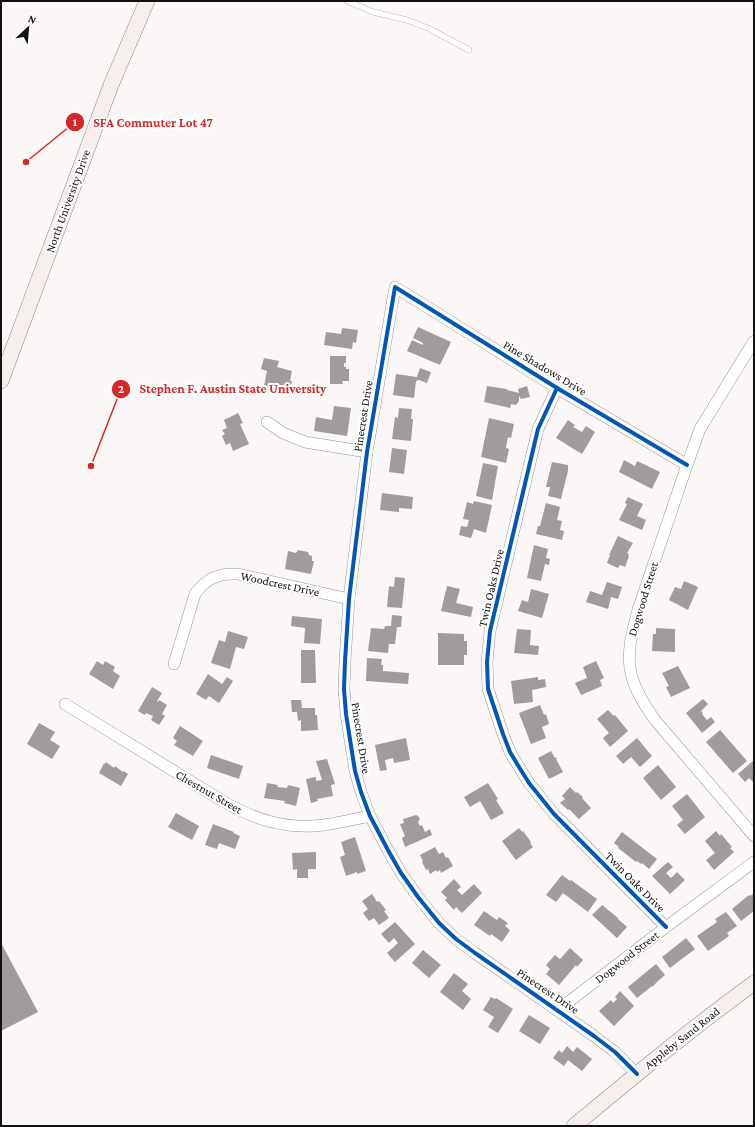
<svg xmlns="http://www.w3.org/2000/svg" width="755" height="1127" font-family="'Crimson Pro',serif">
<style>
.building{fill:#a09c9c}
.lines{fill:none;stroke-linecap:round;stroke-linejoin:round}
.service-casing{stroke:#979595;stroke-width:6}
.minor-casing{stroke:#979595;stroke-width:12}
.secondary-casing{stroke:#8d8b8b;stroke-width:16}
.service{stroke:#fffefe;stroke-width:5.5}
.minor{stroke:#fffefe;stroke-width:11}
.secondary{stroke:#f5eeec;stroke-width:15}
.cycleway-casing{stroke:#fff;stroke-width:6}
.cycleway{stroke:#0057b8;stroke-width:4}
.labels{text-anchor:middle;stroke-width:4;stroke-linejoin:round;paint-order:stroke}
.street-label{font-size:12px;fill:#111;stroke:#fff}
.leader{fill:none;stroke:#d62828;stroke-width:1.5}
.callout-dot{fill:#d62828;stroke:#fff;stroke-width:1.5}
.mark-label{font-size:12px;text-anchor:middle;font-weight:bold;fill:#fff}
.callout-label{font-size:13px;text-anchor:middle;font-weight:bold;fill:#d62828;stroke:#fff;stroke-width:4;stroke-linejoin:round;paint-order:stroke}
</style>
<rect width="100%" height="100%" fill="#fcf7f7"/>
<g class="building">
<path d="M418,327L451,342L440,365L407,351L412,340L423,345V343L413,338Z"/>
<path d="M342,328L358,330L356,343L353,342L352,349L324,345L326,332L341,334Z"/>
<path d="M330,356H346V363H344V367H346V369H349V381H342L343,384H330Z"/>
<path d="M264,358L279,361L277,367L292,371L290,381H292L291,388L281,386V388L272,386L271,388L264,386L267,371L261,369Z"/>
<path d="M420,368L431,372L427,383L419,380L416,381L414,398L393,395L396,374L417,377Z"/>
<path d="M487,386L507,389V390L519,393L518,389L527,386L530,397L521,399L519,396V401L516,405L511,404L510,408L484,402Z"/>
<path d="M334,406L351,408L347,436L314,431L316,417L332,420Z"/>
<path d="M399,408L412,409L411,419H413L411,441L392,439L395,417L398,418Z"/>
<path d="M238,413L243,423L240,424L249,444L233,451L230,443L226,445L222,436L225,434L222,430L227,428L224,420Z"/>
<path d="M489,418L514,424L511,438L508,437L506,448L509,449L506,463L481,457Z"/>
<path d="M568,420L575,425L573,427L582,432L586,426L595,432L582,454L556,438Z"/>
<path d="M392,448L407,450L404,474L389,472Z"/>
<path d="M624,460L635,466L637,461L660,472L652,489L619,472Z"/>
<path d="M552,462L568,465V471L561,499L548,496L550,487H546Z"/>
<path d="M483,463L498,466L492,500L476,496Z"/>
<path d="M382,493L413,497L412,509L399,508V512L380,510Z"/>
<path d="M628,497L643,504L637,516L646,520L642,530L619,520L627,504L625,503Z"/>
<path d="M474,501L492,505L486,533L474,529L471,538L459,535L461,526L467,527L469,520L463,519L467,502L473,504Z"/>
<path d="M546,503L560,507L557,520L562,521L560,530L564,531L562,540L536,534L538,526H540Z"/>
<path d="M618,536L633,543L627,553L629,554L628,556H629L625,567L620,565L618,568L607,563L610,555H609Z"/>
<path d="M534,545L548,549L546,558L550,559L549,565L545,564L541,581L527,578Z"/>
<path d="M298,550L308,552L309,555L312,556V561H314L311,574L285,569L288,551L296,553Z"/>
<path d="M395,577L405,578L402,608L387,607L389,586L394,587Z"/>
<path d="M684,581L698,587L688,610L669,600L675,587L681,589Z"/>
<path d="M607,582L622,587L618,599L611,597L608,609L586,602L590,591L602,595Z"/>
<path d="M447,586L460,589L456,603L473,607L471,617L441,611Z"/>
<path d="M531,589L549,594L542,618L518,611L522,600L528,602Z"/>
<path d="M392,615L402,616L401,627H397L395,644H389L388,653L368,651L371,628L384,629L385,626H391Z"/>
<path d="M292,616L322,619L320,644L304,643L305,628L291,626Z"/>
<path d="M656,628L675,629V652L652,651L653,634H656Z"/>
<path d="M517,629L531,630L530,645L539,646L538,655L514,653Z"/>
<path d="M228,631L248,637L244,649L236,647L230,669L211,663L219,640L225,642Z"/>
<path d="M438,633L464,634V641H467V655H464V665H438Z"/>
<path d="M301,650H315L316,683H301Z"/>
<path d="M367,658L382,659L381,665H383V671L409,673L408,684L366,681Z"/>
<path d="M97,661L103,665L105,661L115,667L113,671L120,676L113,689L89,674Z"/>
<path d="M596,661L604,678L600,680L602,686L581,695L575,683L587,678L583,667Z"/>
<path d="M678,666L690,688L671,697L666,687L669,686L662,673Z"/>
<path d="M208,674L222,684L227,677L233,681L219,703L209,696L206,700L196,694Z"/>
<path d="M538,677V680L545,679L546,687L532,690L533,702L514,704L511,681Z"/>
<path d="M152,687L162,693L157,701L158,702L159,700L167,705L162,714L165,716L159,725L151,720L153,716L146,713L145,715L143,714L138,711Z"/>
<path d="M703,699L708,704L701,711L703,713L702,714L707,720L711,717L715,722L702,733L686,713Z"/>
<path d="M291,700H301L302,708H315V715H317L318,730L301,731V720L298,721L297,712H292Z"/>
<path d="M540,705L544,715L546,714L549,724L542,727L546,738L531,744L519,713Z"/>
<path d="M608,710L614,716L615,715L628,731L610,747L603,738L609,733L597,719Z"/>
<path d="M39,723L55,732L50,740L60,746L52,759L27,744Z"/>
<path d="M180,726L203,741L193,756L174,745L177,741L173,738Z"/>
<path d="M720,730L747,761L733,773L706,742Z"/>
<path d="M406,738L410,760L394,763L393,758L385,760L387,770L380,771L375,745Z"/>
<path d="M637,738L652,756L640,767L631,757L623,764L616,756Z"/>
<path d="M551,751L555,758L556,757L557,759H556L563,772L549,779L538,758Z"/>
<path d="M211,755L243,766L239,779L207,768Z"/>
<path d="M327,759L335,784L331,785L333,796L317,799L318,801L311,803L306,779L316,777V781L322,780L316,761Z"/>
<path d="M754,760V783L749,778L745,782L738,774Z"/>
<path d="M106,762L114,768L115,766L123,772L124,771L128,774L121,786L99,773L104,763L105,764Z"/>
<path d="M658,765L676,787L661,800L643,778Z"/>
<path d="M267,783L278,785L277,787L287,788L288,785L300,788L296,806L284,803L285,801L264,798Z"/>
<path d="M488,783L498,799L496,800L504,813L491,820L480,801L470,807L464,797Z"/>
<path d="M570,787L576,793L577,792L583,797L582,798L591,808L579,819L569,809L568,810L560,803L565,799L562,796Z"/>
<path d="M687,794L705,817L685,834L677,825L683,820L672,806Z"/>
<path d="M176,813L199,826L192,840L168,827Z"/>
<path d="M416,815L418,816L420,819L418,822L420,826L422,825L425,832L430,829L432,835L405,847L402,838L405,836L400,824L404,823L403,819Z"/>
<path d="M213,824L234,832L233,833L240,836L235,849L219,843L217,849L205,845Z"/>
<path d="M519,828L522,832L523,831L531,842L530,843L533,847L516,860L502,841Z"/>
<path d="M716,831L720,836L721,834L732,847L730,848L734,852L714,870L706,860L715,853L705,841Z"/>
<path d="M622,832L657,859L649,869L642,863L641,864L637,861L636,862L618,848L619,847L614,843Z"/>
<path d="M355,837L366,871L357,874V872L346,876L340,857L345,855L341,842Z"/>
<path d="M435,847L439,854L443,852L446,858L448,857L453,866L441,873L440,870L437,872L436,870L430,874L428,869L426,870L422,862L423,861L420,855Z"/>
<path d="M316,852V869H308V878H297V869L293,870L292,853Z"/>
<path d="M668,862L673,867L666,873L671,878L677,872L685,880L670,894L652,876Z"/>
<path d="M562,875L570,881L571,880L597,899L588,912L563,893L556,902L546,895Z"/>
<path d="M454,879L461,887L457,890L462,895L474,884L482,893L462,913L456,907L454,910L445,900L447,898L441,892Z"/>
<path d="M754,893V911L741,921L732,909L749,895L750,896Z"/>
<path d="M372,894L377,902L379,901L386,910L384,911L389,918L379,925L374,918L369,921L363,913L368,909L362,901Z"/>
<path d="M602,905L618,918V919L627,927L617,938L592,915Z"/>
<path d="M484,911L497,920L499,917L508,923L505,926L510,930L502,942L491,934L490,936L474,925Z"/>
<path d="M726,912L737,926L727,933L729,936L708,951L697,936L717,922L715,919Z"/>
<path d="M395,922L415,944L395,962L387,953L398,943L394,938L389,943L381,934Z"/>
<path d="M686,938L695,949L670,968L662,957Z"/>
<path d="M1,943L38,1012L1,1031Z"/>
<path d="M570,948L583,960L577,967L576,965L559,985L546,974L550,969L546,965L555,955L560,959Z"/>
<path d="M423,950L441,965L429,978L412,963Z"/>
<path d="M656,964L665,975L657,982L652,987V986L637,998L628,987Z"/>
<path d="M454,973L468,984L462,991L471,999L463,1010L440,992Z"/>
<path d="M620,991L634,1006L614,1026L599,1011L611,1000L613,1003L617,999L615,997Z"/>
<path d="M491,997L495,999L496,998L513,1009L498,1033L488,1027L494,1017L483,1010Z"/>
<path d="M529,1015L550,1028L540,1044L519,1031Z"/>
<path d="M567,1046L573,1052L577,1047L592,1059L582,1071L568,1060L564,1066L553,1058L559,1050L562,1053Z"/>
</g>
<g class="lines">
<g class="service-casing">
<path id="service" d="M347,1L373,12L407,20L430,29L469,50"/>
</g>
<g class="minor-casing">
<g id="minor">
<path d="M754,341L700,429L687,465L638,610C624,660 625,678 655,720L754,836"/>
<path d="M557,388L538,429L490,631L487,662L488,689L503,734L510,752L519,767L529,783L554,814L666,927"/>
<path d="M267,422L283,433L305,442L367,452"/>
<path d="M174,664L195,594C207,578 218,573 238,574L349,599"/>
<path d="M65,704L221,800C253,819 285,830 324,825C339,823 355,819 370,816"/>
<path d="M558,1010L666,927L754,862"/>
<path d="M637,1074L615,1052L594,1036L475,953L456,939L439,923L418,897L401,873L389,852L370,816L361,792L355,771L346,714L344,689L345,661L349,599L367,452L395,287L557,388L687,465"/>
</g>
</g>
<g class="secondary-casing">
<g id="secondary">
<path d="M1,381L111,85L147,1"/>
<path d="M574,1126C633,1077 692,1028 754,983"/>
</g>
</g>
<use href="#service" class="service"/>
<use href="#minor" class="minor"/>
<use href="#secondary" class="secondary"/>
<g class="cycleway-casing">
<g id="cycleway">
<path d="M557,388L538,429L490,631L487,662L488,689L503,734L510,752L519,767L529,783L554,814L666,927"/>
<path d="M637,1074L615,1052L594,1036L475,953L456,939L439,923L418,897L401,873L389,852L370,816L361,792L355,771L346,714L344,689L345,661L349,599L367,452L395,287L557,388L687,465"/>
</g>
</g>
<use href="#cycleway" class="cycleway"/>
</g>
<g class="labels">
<g class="street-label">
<text transform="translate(68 201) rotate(-70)" y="4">North University Drive</text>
<text transform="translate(545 368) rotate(31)" y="4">Pine Shadows Drive</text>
<text transform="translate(363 416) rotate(-81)" y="4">Pinecrest Drive</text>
<text transform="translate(280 584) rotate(12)" y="4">Woodcrest Drive</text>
<text transform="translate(491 588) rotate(-77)" y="4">Twin Oaks Drive</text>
<text transform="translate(643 599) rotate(-73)" y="4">Dogwood Street</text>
<text transform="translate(361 738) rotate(81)" y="4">Pinecrest Drive</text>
<text transform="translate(209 792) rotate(30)" y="4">Chestnut Street</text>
<text transform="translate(635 882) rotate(45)" y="4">Twin Oaks Drive</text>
<text transform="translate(627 957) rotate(-38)" y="4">Dogwood Street</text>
<text transform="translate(548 991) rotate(34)" y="4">Pinecrest Drive</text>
<text transform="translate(682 1038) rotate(-38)" y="4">Appleby Sand Road</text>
</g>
</g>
<path class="leader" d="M26 162L75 122M91 466L121 389"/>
<g class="callout-dot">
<circle cx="26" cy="162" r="4"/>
<circle cx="91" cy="466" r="4"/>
<circle cx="75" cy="122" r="10"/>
<circle cx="121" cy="389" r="10"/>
</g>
<g class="mark-label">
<text x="75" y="126">1</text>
<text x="121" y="393">2</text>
</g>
<g class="callout-label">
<text x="153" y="127">SFA Commuter Lot 47</text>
<text x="233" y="393">Stephen F. Austin State University</text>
</g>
<rect width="755" height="1127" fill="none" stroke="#111111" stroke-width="4"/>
<g transform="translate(28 28) rotate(26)" stroke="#ffffff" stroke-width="3" paint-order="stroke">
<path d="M0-3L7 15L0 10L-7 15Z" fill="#111111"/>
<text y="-6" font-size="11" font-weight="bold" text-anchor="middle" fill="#111111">N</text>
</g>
</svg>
